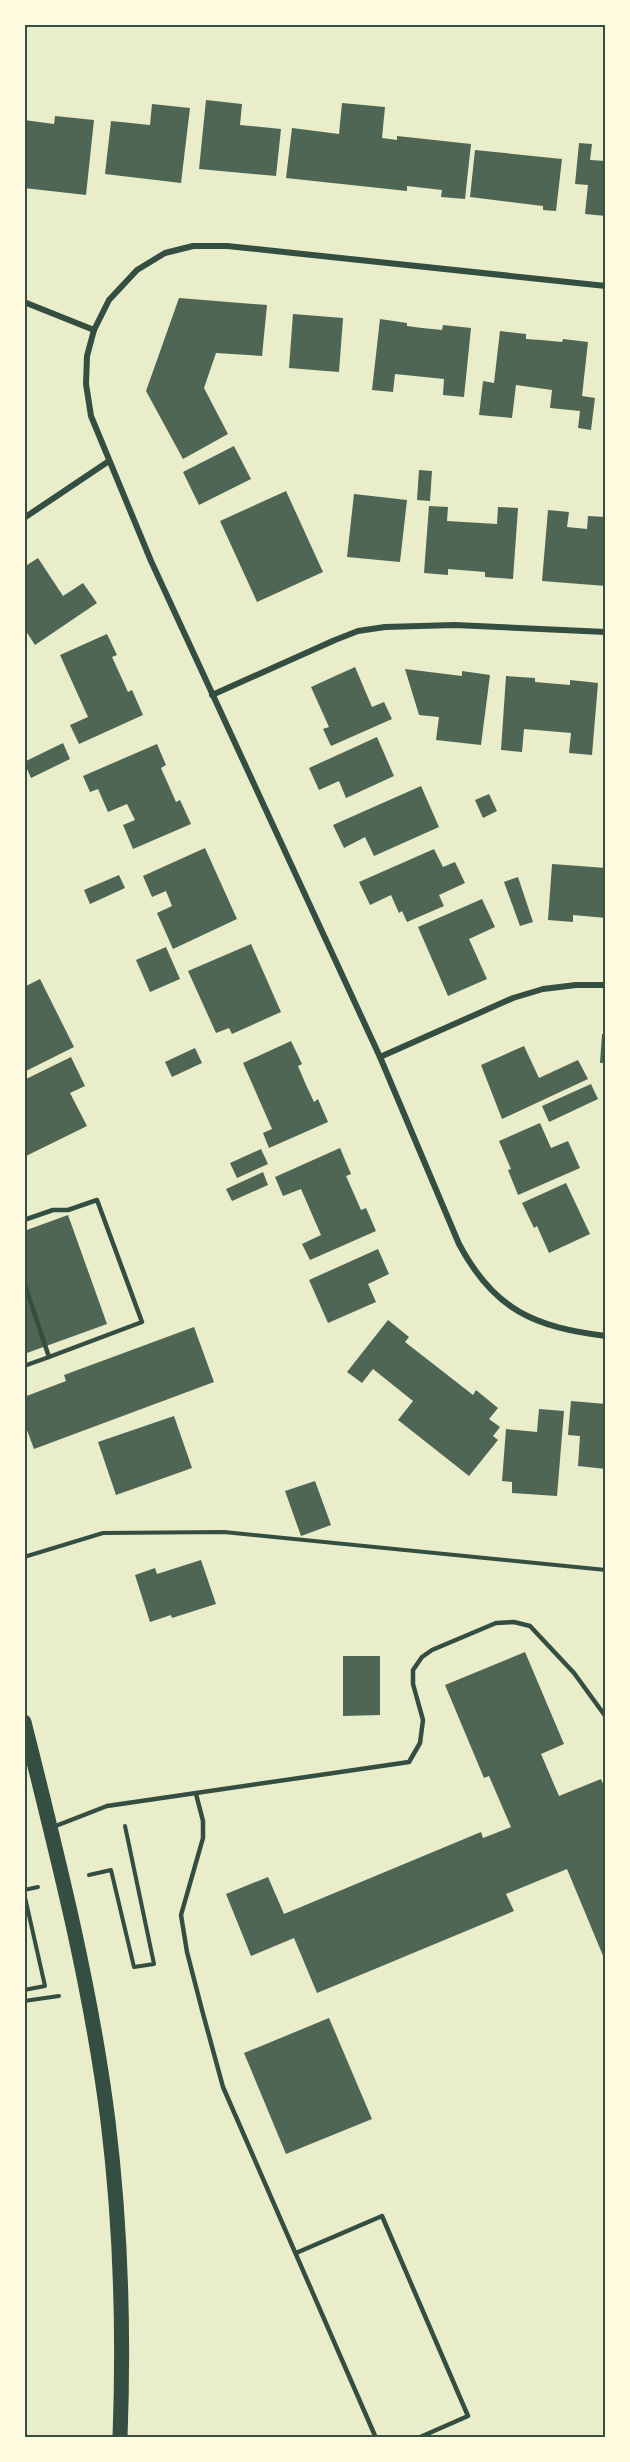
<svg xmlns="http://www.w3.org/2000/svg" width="630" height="2462" font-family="'Archivo Narrow',sans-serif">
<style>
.building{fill:#4f6655}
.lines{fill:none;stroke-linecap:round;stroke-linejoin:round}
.path{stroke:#344e41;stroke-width:4}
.service{stroke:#344e41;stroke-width:4.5}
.minor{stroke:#344e41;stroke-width:6}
.primary{stroke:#344e41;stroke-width:15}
.neatline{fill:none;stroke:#344e41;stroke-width:2}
</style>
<rect width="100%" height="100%" fill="#e9edc9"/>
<g class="building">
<path d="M206,100L242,104L240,125L281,129L276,176L199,169Z"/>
<path d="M342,103L385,107L382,138L397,140V136L471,144L465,199L441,197L442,190L407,186V191L286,178L292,128L339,134Z"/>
<path d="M152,104L190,108L181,183L105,174L111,121L150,125Z"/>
<path d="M55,116L94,120L86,195L24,188V120L54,124Z"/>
<path d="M579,143L592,144L590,160L606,161V216L585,214L588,185L575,184Z"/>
<path d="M475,150L562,159L556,211L543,210V206L470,197Z"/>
<path d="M179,298L267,305L262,356L216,353L204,388L228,434L183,459L146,391Z"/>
<path d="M293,314L343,318L339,372L289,368Z"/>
<path d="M380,319L407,323V326L422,328L442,330L443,325L471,328L464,397L443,395L444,379L395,374L393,392L372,390Z"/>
<path d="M500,331L526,334V339L541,340L562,342L563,339L588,342L582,396L595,398L591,430L578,428L580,411L550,408L552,390L516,385L512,418L479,415L483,381L494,383Z"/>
<path d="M234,446L251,479L199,505L183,472Z"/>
<path d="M419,470L432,471L430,501L417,500Z"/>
<path d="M286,491L323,572L257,602L220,521Z"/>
<path d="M354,494L407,500L400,562L347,557Z"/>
<path d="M429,506L448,507L447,521L497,524L498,507L518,508L513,579L485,577V572L448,569V575L424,573Z"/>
<path d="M548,510L569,512L567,527L587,529L588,516L606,517V586L542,581Z"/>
<path d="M38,558L63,596L83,583L97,603L35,645L24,628V567Z"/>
<path d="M107,634L117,655L112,657L128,692L132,690L143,715L79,744L70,725L88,717L60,655Z"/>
<path d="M355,667L372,707L384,702L392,719L331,746L323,729L329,727L311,687Z"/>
<path d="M405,669L462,676V671L490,675L481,745L436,740L439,717L419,715Z"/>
<path d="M506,676L535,678V682L570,685V680L598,683L592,755L569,753L571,733L524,729L522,752L501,750Z"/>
<path d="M377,737L394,776L346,798L339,781L319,790L309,768Z"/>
<path d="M63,743L70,759L31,778L24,762Z"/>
<path d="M157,744L166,765L161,768L176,802L180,800L191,824L133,849L123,825L135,820L127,804L108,812L98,789L90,792L83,776Z"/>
<path d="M421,786L439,827L374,856L365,837L344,848L333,825Z"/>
<path d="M489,794L497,811L483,818L475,800Z"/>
<path d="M205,848L237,919L173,949L157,913L172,906L166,891L152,897L143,876Z"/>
<path d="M434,849L443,867L455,862L465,883L439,895L444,906L407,922L402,911L399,913L391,895L370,905L359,882Z"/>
<path d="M552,864L606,868V918L573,915V922L548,920Z"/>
<path d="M119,875L125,888L90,904L84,890Z"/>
<path d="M518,877L533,922L520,926L504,882Z"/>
<path d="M482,899L495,927L469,939L487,979L448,996L418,927Z"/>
<path d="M251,944L281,1012L232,1034L229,1028L216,1033L188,971Z"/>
<path d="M166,947L180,979L150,992L136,960Z"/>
<path d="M40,979L74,1047L24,1072V987Z"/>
<path d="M602,1034H606V1063H600Z"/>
<path d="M291,1041L302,1064L298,1066L306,1085L314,1102L318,1099L328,1122L269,1148L263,1133L272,1129L243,1063Z"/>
<path d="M524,1046L539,1078L578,1060L588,1079L502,1119L481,1065Z"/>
<path d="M195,1048L202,1063L172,1077L165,1062Z"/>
<path d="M71,1057L85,1086L70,1093L87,1126L26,1156L24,1080Z"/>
<path d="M591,1084L598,1099L549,1122L542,1106Z"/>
<path d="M540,1123L551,1148L568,1141L580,1168L518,1195L508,1170L511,1169L499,1141Z"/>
<path d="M340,1148L351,1174L346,1176L354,1194L361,1210L366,1208L376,1231L310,1260L302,1244L321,1235L301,1189L283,1196L275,1177Z"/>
<path d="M261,1149L268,1164L237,1178L230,1163Z"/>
<path d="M263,1172L268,1185L232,1201L226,1189Z"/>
<path d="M566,1183L590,1234L549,1253L537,1226L534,1228L522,1203Z"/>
<path d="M68,1215L107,1324L24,1354V1231Z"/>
<path d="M378,1249L389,1274L368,1284L376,1302L328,1323L309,1280Z"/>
<path d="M388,1320L409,1337L405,1342L473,1395L476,1390L498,1408L489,1419L500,1427L493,1436L498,1440L469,1476L398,1420L413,1401L373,1369L362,1383L347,1372Z"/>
<path d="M194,1327L214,1382L34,1449L24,1422V1397L66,1381L64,1375Z"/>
<path d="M571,1401L606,1404V1469L578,1466L580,1436L568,1435Z"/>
<path d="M539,1409L564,1411L557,1496L512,1493V1482L502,1481L506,1429L537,1432Z"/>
<path d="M174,1416L192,1468L116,1495L98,1442Z"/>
<path d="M315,1481L331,1525L301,1536L285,1491Z"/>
<path d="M201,1560L216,1604L172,1618L171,1615L150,1622L135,1575L155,1568L157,1574Z"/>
<path d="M525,1652L564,1744L541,1754L559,1796L601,1779L606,1791V1963L567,1869L506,1894L514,1911L317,1993L294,1938L251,1956L226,1894L268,1877L284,1914L481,1832L483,1838L511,1827L489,1776L484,1778L445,1685Z"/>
<path d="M343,1656H380V1715L343,1716Z"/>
<path d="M329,2018L372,2119L286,2154L244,2053Z"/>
</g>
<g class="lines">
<g class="path">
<path d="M24,1557L103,1533L224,1532L606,1570"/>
<path d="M89,1875L111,1870L134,1967L154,1964L125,1826"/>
<path d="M24,1890L38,1887"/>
<path d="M24,1893L45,1986L24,1990"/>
<path d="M24,2001L59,1996"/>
</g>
<g class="service">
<path d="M24,1220L53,1210H68L97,1200L142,1322L49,1357"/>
<path d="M24,1282L49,1357L24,1366"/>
<path d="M196,1794L203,1821V1838L181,1915L187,1952L202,2010L223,2087L376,2438"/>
<path d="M53,1827L107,1806L409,1762L420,1743L423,1720L413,1684V1670L422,1657L432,1650L496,1623L514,1622L530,1626L574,1673L606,1717"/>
<path d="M296,2253L382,2216L468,2416L418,2438"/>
</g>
<g class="minor">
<path d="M606,286L227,246H193L165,253L137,270L109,300L94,330L87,356L86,384L91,416L151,561L380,1057L459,1244C494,1310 534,1327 606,1336"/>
<path d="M24,302L94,330"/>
<path d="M24,518L109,461"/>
<path d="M212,695L335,640L358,631L385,627L455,625L606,632"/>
<path d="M380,1057L513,998L543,989L576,985H606"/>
</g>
<path class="primary" d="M24,1722C57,1854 91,1986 108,2121C121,2227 124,2332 120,2438"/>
</g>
<rect width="630" height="2462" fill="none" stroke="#fefae0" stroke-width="51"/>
<rect x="26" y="26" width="578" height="2410" class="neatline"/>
</svg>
